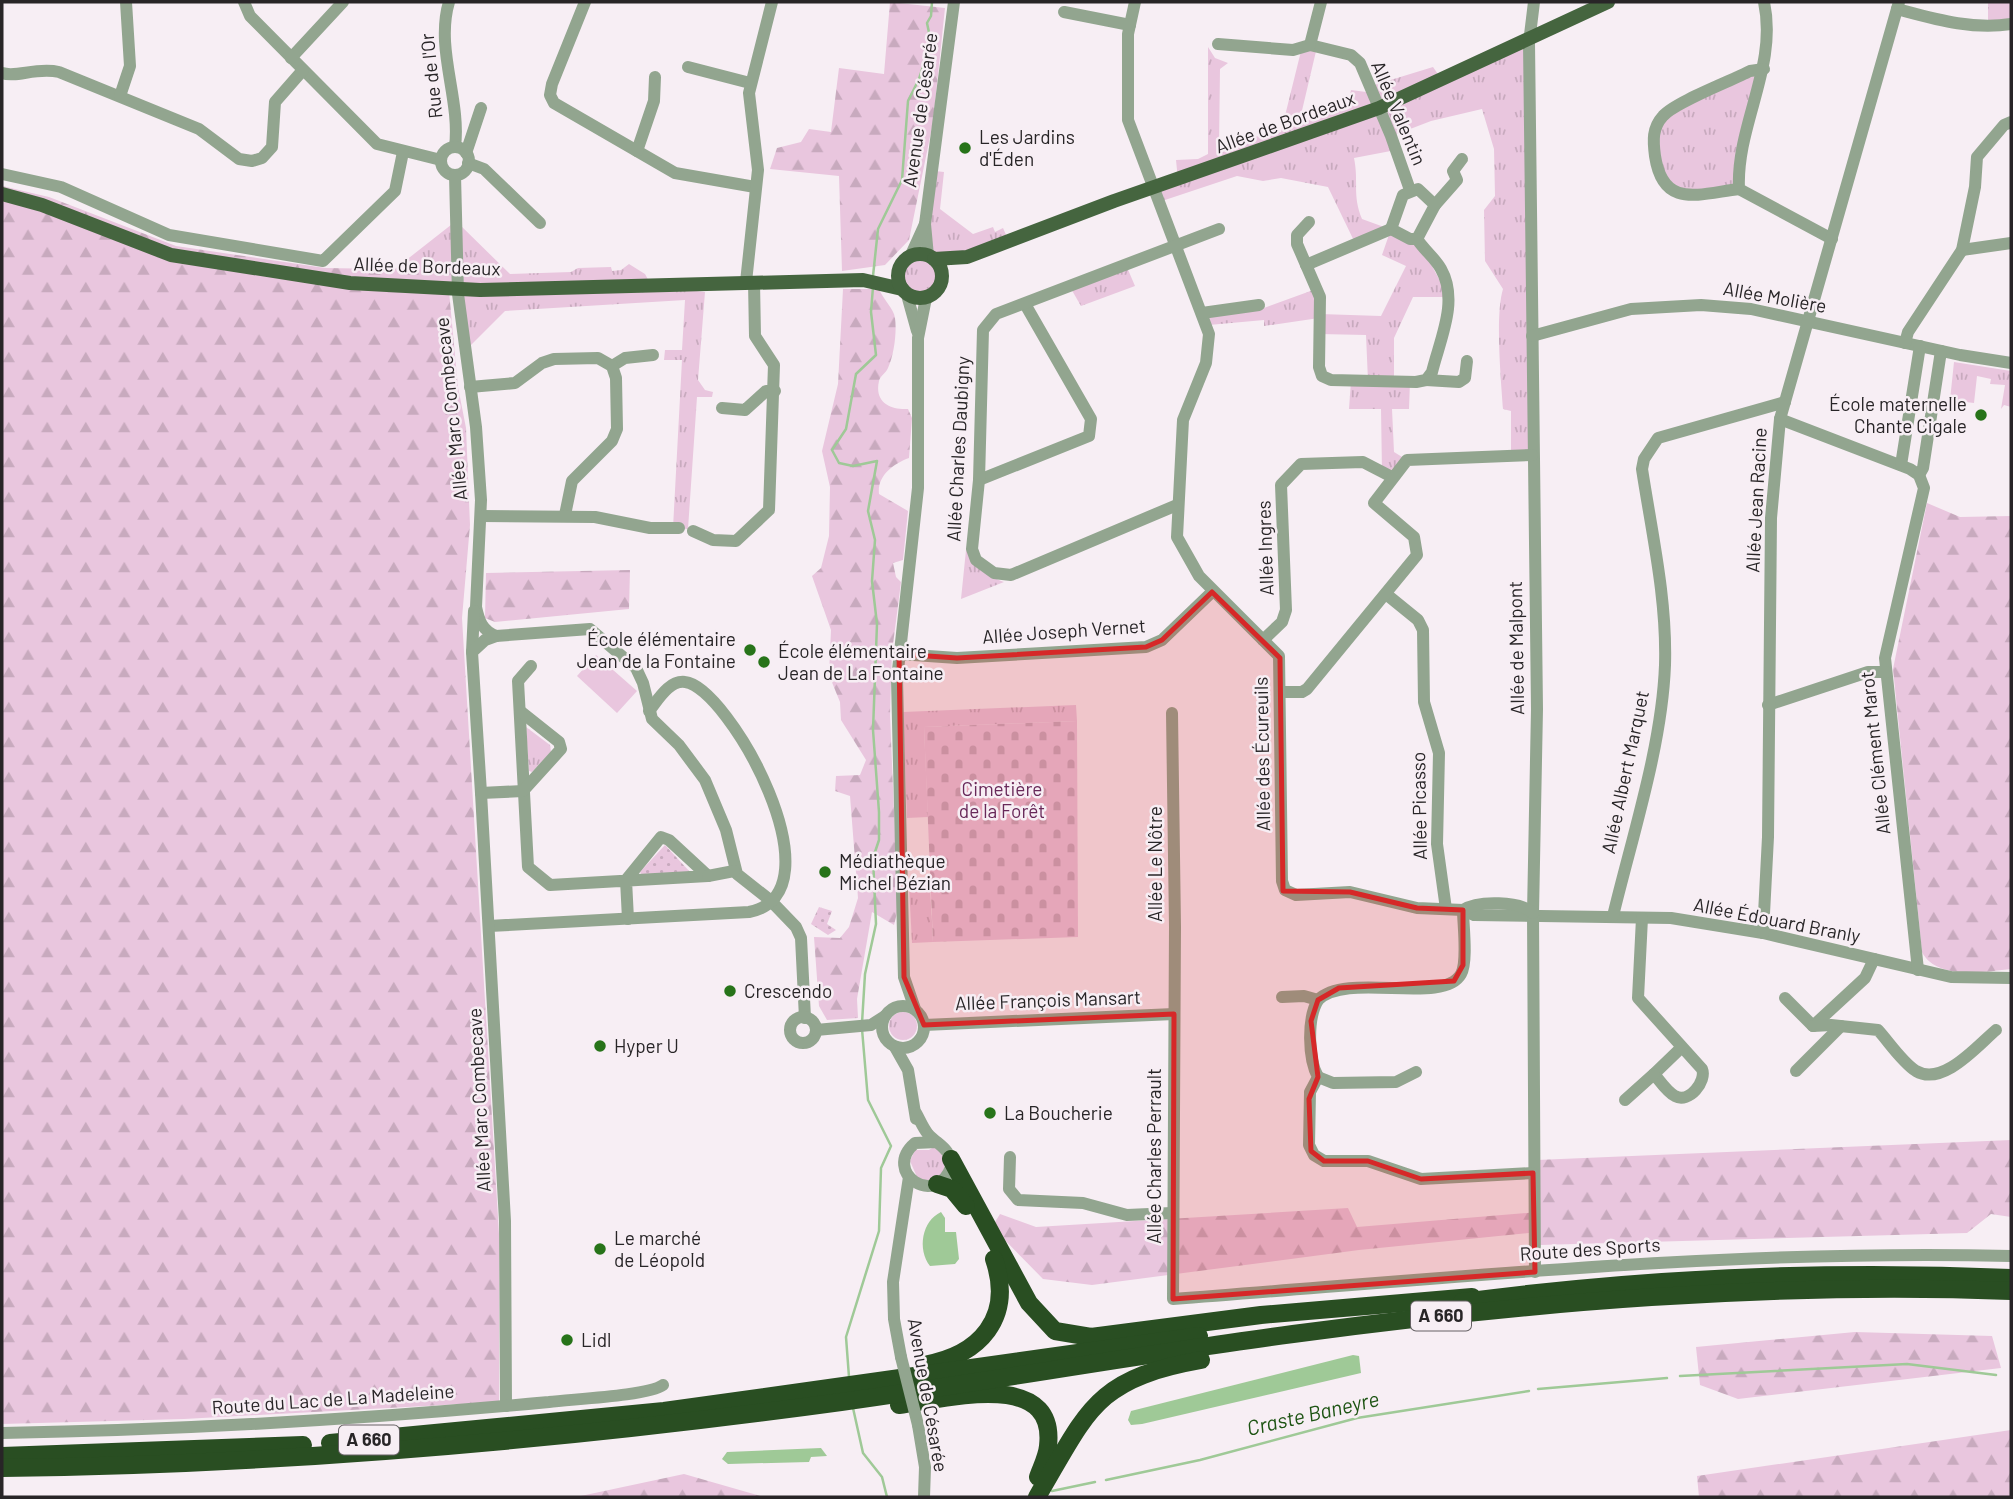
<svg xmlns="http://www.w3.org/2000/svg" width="2013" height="1499" font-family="Barlow,sans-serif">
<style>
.grass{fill:url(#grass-tufts)}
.forest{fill:url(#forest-firs)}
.cemetery{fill:url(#cemetery-stones)}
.park{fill:url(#park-dots)}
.garden{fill:#e9c6de}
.water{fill:#9fc997}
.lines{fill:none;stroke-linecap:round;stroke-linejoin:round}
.stream{stroke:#9fc997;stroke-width:2.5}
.minor{stroke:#92a58f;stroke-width:12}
.major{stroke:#45653f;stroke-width:14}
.highway{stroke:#294e22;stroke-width:18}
.minor-bridge{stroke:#92a58f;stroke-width:12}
.marked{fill:#d62828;fill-opacity:0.2;stroke:#d62828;stroke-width:5;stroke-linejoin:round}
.poi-dot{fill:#277319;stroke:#f7eef4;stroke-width:2.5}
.labels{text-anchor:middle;stroke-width:5;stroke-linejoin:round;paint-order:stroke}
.shield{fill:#f7eef4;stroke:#666164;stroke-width:2}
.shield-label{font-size:18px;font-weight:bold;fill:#282527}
.street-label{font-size:19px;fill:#282527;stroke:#f7eef4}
.poi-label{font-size:19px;fill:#282527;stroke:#f7eef4;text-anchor:start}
.park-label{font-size:19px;fill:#682859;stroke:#f7eef4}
.water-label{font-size:21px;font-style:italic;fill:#1c5312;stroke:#f7eef4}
</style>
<defs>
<pattern id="grass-tufts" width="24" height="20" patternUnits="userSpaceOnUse" patternTransform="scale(1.75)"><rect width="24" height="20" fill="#e9c6de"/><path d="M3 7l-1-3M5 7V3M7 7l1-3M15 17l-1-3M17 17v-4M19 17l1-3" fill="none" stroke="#c8aabe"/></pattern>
<pattern id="forest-firs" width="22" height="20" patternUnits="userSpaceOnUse" patternTransform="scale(1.75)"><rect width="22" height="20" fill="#e9c6de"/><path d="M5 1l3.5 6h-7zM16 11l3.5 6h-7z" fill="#c8aabe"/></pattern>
<pattern id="cemetery-stones" width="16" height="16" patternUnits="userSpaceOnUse" patternTransform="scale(1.75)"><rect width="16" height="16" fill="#e9c6de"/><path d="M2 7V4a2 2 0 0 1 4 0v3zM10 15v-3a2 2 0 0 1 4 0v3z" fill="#c8aabe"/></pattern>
<pattern id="park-dots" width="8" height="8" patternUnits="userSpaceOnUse" patternTransform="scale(1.75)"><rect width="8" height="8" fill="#e9c6de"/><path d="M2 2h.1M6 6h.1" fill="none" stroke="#c8aabe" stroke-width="1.8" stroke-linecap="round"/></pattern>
</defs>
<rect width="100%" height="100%" fill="#f7eef4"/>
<g class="grass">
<path d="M1988,2H2011V24L1988,26Z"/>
<path d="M1530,37L1532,455L1511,456V411L1503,409C1501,380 1495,315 1503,289L1485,261L1484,210L1495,196L1494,149L1482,109L1431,121L1392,136L1396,150L1354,158C1359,183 1352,194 1362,219L1417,239L1449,297H1413L1394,338V382H1410L1409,409H1392L1394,452L1407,460L1392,477L1382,472L1381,409H1349L1351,381H1368L1366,335L1319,334V318L1264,326V320L1209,325L1207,315L1264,308L1316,289L1320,314L1381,316L1406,266L1382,255L1391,229L1356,245L1328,187L1281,178L1263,181L1237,176L1159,202L1153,188L1178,180L1176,160L1198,159L1208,154V47L1215,58L1228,63L1220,69L1219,146L1229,147L1249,138L1281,132L1302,47H1317L1300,119L1307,121L1347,106L1351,90L1366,92L1371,86L1433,67L1442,80Z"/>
<path d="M1764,69L1739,189L1682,196L1666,187L1655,129L1665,113Z"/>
<path d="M935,171L944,172L940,209L973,234L993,227L995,232L1003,228L1007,237L950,256H938L931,250L929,225Z"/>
<path d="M456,221L510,274L571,272L578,268L611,267L612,271L621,270L629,264L645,274L651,285L480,290L391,272Z"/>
<circle cx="920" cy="277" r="18"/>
<path d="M1126,265L1135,286L1081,306L1070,287Z"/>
<path d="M680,289L705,292L698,380L705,390L713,392L712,397H697L688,529L673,528L682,360H664L665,350H682L685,300L505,311L470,346L463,294Z"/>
<path d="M1954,362L2011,371V407L2004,405L2001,409L2005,385L1990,384L1991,379L1977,376L1974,403L1950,400Z"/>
<path d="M966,550C976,568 985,575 1004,582L961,599Z"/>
<path d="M1076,705L1077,721L924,727L928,817L907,818L903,712Z"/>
<path d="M526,727L550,745L551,752L532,772L529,771Z"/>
<path d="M909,886H930L933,942L912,943Z"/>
<circle cx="903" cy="1026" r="14"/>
<path d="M935,1146L946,1155L943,1174L926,1181L917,1177L910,1161L915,1150H929Z"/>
</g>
<g class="forest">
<path d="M890,2L945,8L933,122L909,240L885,265L842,271L839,176L770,169L777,148L801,142L809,129L831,132L839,68L884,74Z"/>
<path d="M2,186L49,197L176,246L325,268L447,270L458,387L466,428L470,525L462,618L499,1234V1402L184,1419L2,1424Z"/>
<path d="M843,289H879C883,299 894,309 895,318C897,332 894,355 888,368C886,373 880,376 879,381C874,403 891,410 908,409L912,418L909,458C893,464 877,476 879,494L908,511L903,560L893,563L896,577L901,582L892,652L890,715L898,909L894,925L872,912L857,999L858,1018L827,1020L819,1006L814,937L840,938L849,927L858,898L850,796L835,791L836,776L860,775L866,760L841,720L840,702L829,675L831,630L812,576L821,568L829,536L830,487L822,451L838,384Z"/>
<path d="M1927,503L1960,517L2011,516V969C1984,972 1936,980 1922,952L1893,669Z"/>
<path d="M630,570L629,609L495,622L485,618L486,573Z"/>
<path d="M2011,1140V1217L1991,1214L1967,1233L1540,1245L1538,1232L1359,1250L1092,1285L1043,1279L992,1227L1000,1214L1036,1227L1348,1208L1357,1227L1538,1212L1537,1160Z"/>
<path d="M1855,1332L1992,1336L2001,1368L1738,1399L1700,1385L1696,1347Z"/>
<path d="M2011,1430V1497H1699L1697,1476Z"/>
<path d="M684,1474L764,1497H576Z"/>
</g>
<path class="cemetery" d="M1077,721L1078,937L933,942L924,727Z"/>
<g class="park">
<path d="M665,845L690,872L642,875L640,872Z"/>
<path d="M819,907L832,911L827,924L836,930L828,935L811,924Z"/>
</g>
<path class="garden" d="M596,655L637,691L617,713L577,676Z"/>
<g class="water">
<path d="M941,1212L945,1218V1232H956L959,1259L955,1264L930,1266C917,1249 922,1221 941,1212Z"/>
<path d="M1353,1355L1359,1356L1361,1373L1142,1424L1131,1425L1128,1420L1131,1411Z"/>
<path d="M821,1448L827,1456L811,1457L809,1462L728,1464L722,1459L727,1452Z"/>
</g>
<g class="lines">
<g class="stream">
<path d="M873,276L878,229L902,180L908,101L919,79L931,42L927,23L931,16L932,2"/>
<path d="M862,1023L865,974L876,924L873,858L879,840V812L873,730L877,624L872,581L875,540L868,511L877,461L853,466L839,463L832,450L846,429L856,374L876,355L871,312L873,287"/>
<path d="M1680,1376L1907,1364L1996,1375"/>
<path d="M849,1377L846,1337L879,1231L881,1168L891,1146L868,1100L862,1029"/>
<path d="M1538,1389L1667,1378"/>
<path d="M853,1408L863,1453L882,1477L887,1497"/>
<path d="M1106,1480L1200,1460L1357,1418L1529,1391"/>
<path d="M1052,1491L1095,1482"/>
</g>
<g class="minor">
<path d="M244,2L250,16L377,144L441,160"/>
<path d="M449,2C435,49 461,99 455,147"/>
<path d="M585,2L552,84L550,95L554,103L675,173L755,187"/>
<path d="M1135,2L1128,34V120L1209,334L1206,363L1183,420L1177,537L1199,576L1279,656L1282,881L1285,890L1296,895L1350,892L1417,908L1463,910L1474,915L1671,918L1763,933L1951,977L2011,978"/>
<path d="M1321,2L1310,45L1351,55L1360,63L1391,136L1410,190"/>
<path d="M1534,2L1529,43L1537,709L1533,913L1535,1272"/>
<path d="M1764,2C1778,67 1736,125 1739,189L1832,239"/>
<path d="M1897,9C1935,19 1971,30 2011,24"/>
<path d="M1064,12L1130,25"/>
<path d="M1218,44L1293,50L1310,45"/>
<path d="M291,58L343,2"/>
<path d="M688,67L750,83"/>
<path d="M2,73C16,78 36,67 59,72L199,129L239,159L252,161L262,158L272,147L275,102L303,70"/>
<path d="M120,96L130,66L126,2"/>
<circle cx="455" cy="161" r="14"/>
<path d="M637,151L654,101L655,77"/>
<path d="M466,153L481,108"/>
<path d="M468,163L484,169L540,223"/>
<path d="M2,174L61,187L169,235L323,261L395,191L403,152"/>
<path d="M455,175L458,294L476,427L481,500L476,607C479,621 482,630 496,636L590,629L636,668L643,683L652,719L679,745L705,780L726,830L737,874L770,900L796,927L801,938L805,1018"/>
<path d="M1418,189L1435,205L1417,239H1410L1391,229L1403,195Z"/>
<path d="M1739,189C1698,194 1663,209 1655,156C1653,141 1652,128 1663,116C1675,102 1731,81 1750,71L1764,69"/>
<path d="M1435,205L1457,180L1453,171L1462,159"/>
<path d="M1309,222L1297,235V244L1320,297L1319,367L1322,376L1331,380L1416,382L1426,380L1432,372C1440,339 1459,301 1441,269C1435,258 1424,250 1417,239"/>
<path d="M1962,250L2011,243"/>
<path d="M928,256L925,224L954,2"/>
<path d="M910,257L925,224"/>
<path d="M1306,265L1391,229"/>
<path d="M746,282L758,170L749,93L772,2"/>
<path d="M907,295L917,331"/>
<path d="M1202,313L1259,305"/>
<path d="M1532,336L1631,309L1701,305L1751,309L1960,355L2011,363"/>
<path d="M1905,343L1908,332L1962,250L1975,187L1977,157L2004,125L2011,122"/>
<path d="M612,366L625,358L653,355"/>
<path d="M1426,380L1459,382L1465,378L1467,361"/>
<path d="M470,387L515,383L542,363L554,359L598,358L612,366L616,378L617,429L612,441L572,481L565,515"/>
<path d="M722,408L745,410L766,391H775"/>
<path d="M1780,419L1910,469L1919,475L1924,488L1885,658L1918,970"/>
<path d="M1901,465L1920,346"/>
<path d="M1919,475L1923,468L1941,351"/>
<path d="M979,480L1089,436L1091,419L1025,304"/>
<path d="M1177,505L1011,575L994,573L976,560L972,549L979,480L983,330L996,314L1219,229"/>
<path d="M482,516L595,517L650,528H679"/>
<path d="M693,531L713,540L736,541L769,510L774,365L755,336L754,282"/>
<path d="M1386,594L1418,620L1423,630L1424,702L1439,753L1437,844L1446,909"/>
<path d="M1263,640L1282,622L1286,610L1281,485L1301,464L1363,462L1392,477"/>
<path d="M472,652L474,611"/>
<path d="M899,654L957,658L1146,647L1162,640L1212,592"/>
<path d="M531,666L518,681L528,867L550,885L708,876L669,840L661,837L626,880L628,919"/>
<path d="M1281,692H1302L1307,689L1417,555L1414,537L1374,503L1407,460L1532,455"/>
<path d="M1768,705L1868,672H1886"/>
<path d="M1172,713L1175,927L1173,1299C1452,1278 1731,1249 2011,1256"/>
<path d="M481,793L472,652L485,640L496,636"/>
<path d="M708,876L734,871"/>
<path d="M1463,910C1463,924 1468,962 1461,974C1443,1006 1347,971 1318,1000C1307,1018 1308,1059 1318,1077L1310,1092L1309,1145L1314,1155L1324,1161H1368L1421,1179L1533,1173"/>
<path d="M1463,910C1478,900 1520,901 1533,913"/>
<path d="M1613,916C1632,837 1662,746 1665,665C1667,599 1652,534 1642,469L1644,459L1658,438L1785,402"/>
<path d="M1642,918L1638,998L1702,1069C1707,1081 1689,1104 1675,1096C1667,1092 1660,1081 1654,1074L1682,1047"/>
<path d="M489,926L749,912C844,894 728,686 685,682C669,680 658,700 649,711"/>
<path d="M1763,933L1768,837L1771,518L1780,419L1899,2"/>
<path d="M1282,997L1304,996L1318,1000"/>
<path d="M1785,998L1813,1026L1865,978L1874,959"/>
<circle cx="903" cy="1027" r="21"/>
<path d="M915,1009L904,977L897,679L918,488V338L926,298"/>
<circle cx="803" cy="1030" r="13"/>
<path d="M924,1025L1174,1014"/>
<path d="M1813,1026L1831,1025L1878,1030C1889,1042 1902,1062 1916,1071C1943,1087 1978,1045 1996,1030"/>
<path d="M816,1030L871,1025L885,1016"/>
<path d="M895,1047L908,1070L916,1119"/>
<path d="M1796,1071L1841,1026"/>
<path d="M1318,1077L1333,1083L1396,1082L1416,1072"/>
<path d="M1625,1100L1654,1074"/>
<path d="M916,1113C920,1120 923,1128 928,1134C939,1146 951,1148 951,1167C936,1209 881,1172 915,1143L937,1142"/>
<path d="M1010,1157L1009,1189L1018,1200L1083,1203L1127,1215L1172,1213"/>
<path d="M901,1357L894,1319L893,1282L909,1177"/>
<path d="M506,1406L505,1221L481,793L523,791L561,749L559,742L520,711"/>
<path d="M918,1425L925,1467L924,1497"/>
<path d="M2,1433C185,1430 367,1419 549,1402C572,1399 648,1396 663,1385"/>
</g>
<g class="major">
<path d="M2,194L42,205L171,255L350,283L480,290L863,280L902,289"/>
<circle cx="920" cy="276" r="22"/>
<path d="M934,259L967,257L1114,201L1379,108L1608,2"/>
</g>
<g class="highway">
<path d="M951,1159L1029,1303L1055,1331L1091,1337L1261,1315L1472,1297"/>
<path d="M937,1184L952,1189L966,1206"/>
<path d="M1462,1302C1643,1278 1829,1270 2011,1278"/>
<path d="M924,1365C980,1355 1014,1318 994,1259"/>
<path d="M899,1405C942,1400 1057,1367 1048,1446C1047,1457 1041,1468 1038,1477"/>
<path d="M330,1443L664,1411L1199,1336"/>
<path d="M2,1456L303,1445"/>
<path d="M2,1468C283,1465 563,1440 841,1402C992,1381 1142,1354 1293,1334C1531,1302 1771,1282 2011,1291"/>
<path d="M1037,1497C1088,1411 1094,1379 1201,1360"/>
</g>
<path class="minor-bridge" d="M901,1357L918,1425"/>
</g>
<path class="marked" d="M1212,592L1280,658L1283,891L1350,892L1417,908L1463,910V965L1454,981L1339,988L1318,1000L1311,1021L1318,1077L1309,1099L1311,1151L1324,1161H1368L1421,1179L1533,1173L1535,1272L1173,1299L1174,1014L924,1025L904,977L899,654L957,658L1146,647L1162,640Z"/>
<g class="poi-dot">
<circle cx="965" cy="148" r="7"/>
<circle cx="1981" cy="415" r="7"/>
<circle cx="750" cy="650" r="7"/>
<circle cx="764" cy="662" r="7"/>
<circle cx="825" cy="872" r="7"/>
<circle cx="730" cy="991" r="7"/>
<circle cx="600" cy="1046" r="7"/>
<circle cx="990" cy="1113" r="7"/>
<circle cx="600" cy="1249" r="7"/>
<circle cx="567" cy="1340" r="7"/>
</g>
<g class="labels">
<g class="shield">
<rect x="1411" y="1301.5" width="60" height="29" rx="5"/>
<rect x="339" y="1425.5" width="60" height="29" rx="5"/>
</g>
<g class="shield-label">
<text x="1441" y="1322">A 660</text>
<text x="369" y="1446">A 660</text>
</g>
<g class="street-label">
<text transform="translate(431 76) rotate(-96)" y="7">Rue de l'Or</text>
<text transform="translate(920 110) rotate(-82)" y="7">Avenue de Césarée</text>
<text transform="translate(1399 113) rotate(67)" y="7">Allée Valentin</text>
<text transform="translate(1285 122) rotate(-20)" y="7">Allée de Bordeaux</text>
<text transform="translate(427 266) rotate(2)" y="7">Allée de Bordeaux</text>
<text transform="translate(1775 297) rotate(10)" y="7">Allée Molière</text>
<text transform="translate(451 409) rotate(-96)" y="7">Allée Marc Combecave</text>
<text transform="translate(958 449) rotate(-87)" y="7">Allée Charles Daubigny</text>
<text transform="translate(1756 500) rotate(-87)" y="7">Allée Jean Racine</text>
<text transform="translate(1265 548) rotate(-92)" y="7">Allée Ingres</text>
<text transform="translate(1064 631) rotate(-4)" y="7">Allée Joseph Vernet</text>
<text transform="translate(1516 648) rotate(-91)" y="7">Allée de Malpont</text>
<text transform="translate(1875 753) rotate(-96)" y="7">Allée Clément Marot</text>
<text transform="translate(1262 754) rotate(-91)" y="7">Allée des Écureuils</text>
<text transform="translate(1625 772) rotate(-78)" y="7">Allée Albert Marquet</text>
<text transform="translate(1419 806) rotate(-91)" y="7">Allée Picasso</text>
<text transform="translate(1155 864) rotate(-90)" y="7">Allée Le Nôtre</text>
<text transform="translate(1777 920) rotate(11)" y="7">Allée Édouard Branly</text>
<text transform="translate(1048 1000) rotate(-2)" y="7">Allée François Mansart</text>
<text transform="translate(479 1100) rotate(-93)" y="7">Allée Marc Combecave</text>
<text transform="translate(1154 1156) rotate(-90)" y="7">Allée Charles Perrault</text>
<text transform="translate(1590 1249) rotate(-4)" y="7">Route des Sports</text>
<text transform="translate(928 1395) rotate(80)" y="7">Avenue de Césarée</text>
<text transform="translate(333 1399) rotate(-4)" y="7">Route du Lac de La Madeleine</text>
</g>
<g class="poi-label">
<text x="979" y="144">Les Jardins<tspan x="979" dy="22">d'Éden</tspan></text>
<text x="1967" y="411" text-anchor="end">École maternelle<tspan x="1967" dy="22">Chante Cigale</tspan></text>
<text x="736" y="646" text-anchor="end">École élémentaire<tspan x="736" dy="22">Jean de la Fontaine</tspan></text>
<text x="778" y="658">École élémentaire<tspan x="778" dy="22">Jean de La Fontaine</tspan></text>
<text x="839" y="868">Médiathèque<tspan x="839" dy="22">Michel Bézian</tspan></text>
<text x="744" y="998">Crescendo</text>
<text x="614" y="1053">Hyper U</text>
<text x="1004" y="1120">La Boucherie</text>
<text x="614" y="1245">Le marché<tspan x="614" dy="22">de Léopold</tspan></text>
<text x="581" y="1347">Lidl</text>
</g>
<g class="park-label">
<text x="1002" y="796">Cimetière<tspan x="1002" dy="22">de la Forêt</tspan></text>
</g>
<g class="water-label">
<text transform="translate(1313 1414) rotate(-13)" y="7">Craste Baneyre</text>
</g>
</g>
<rect width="2013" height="1499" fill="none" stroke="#282527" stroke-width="7"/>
</svg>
